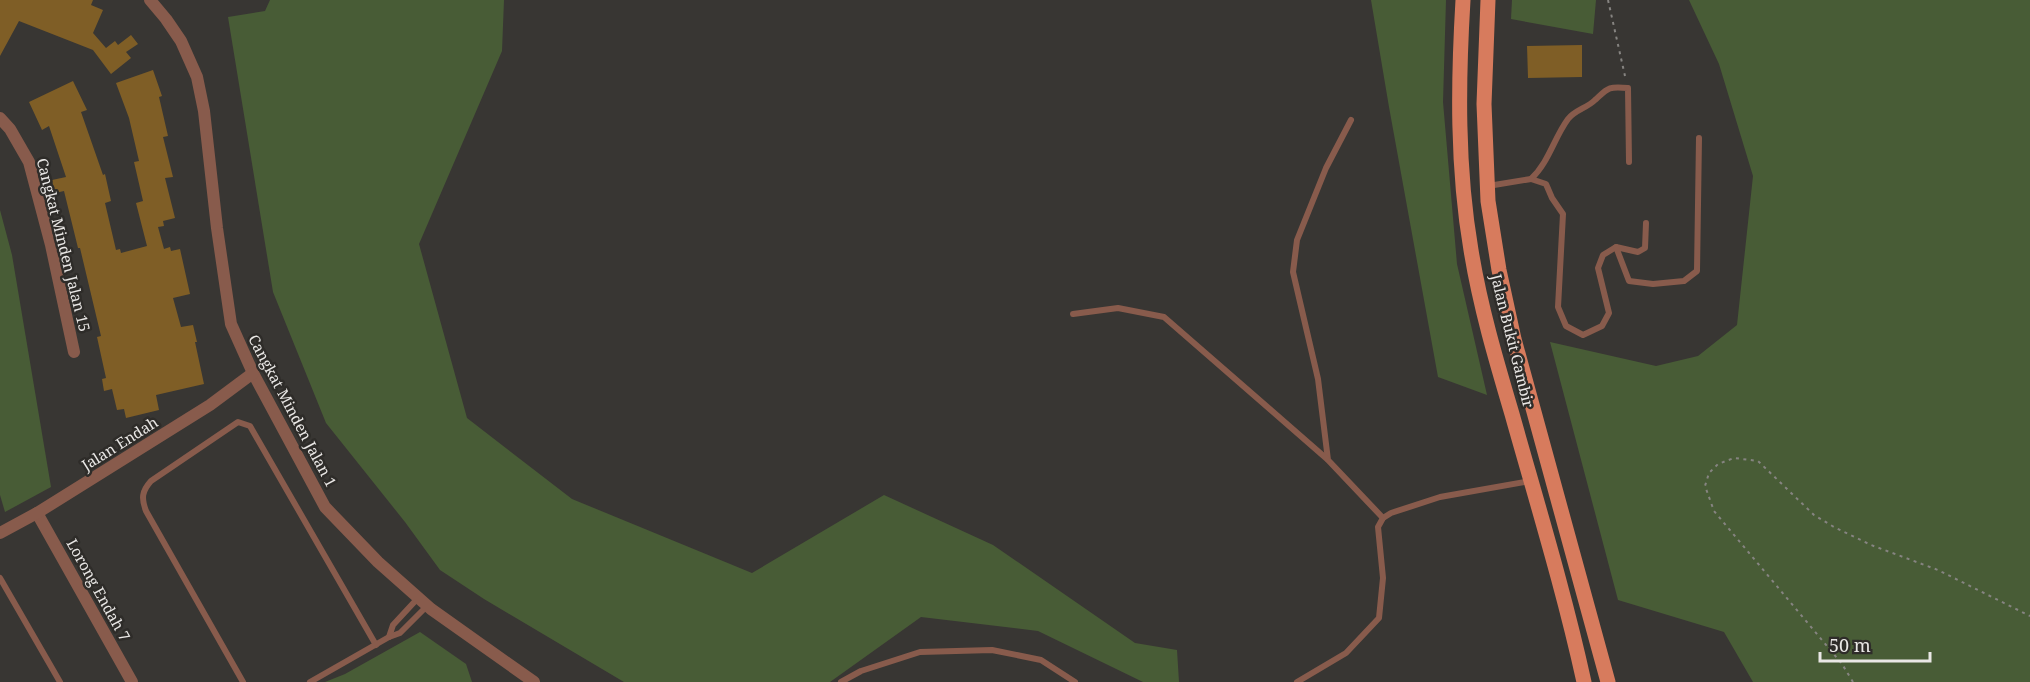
<svg xmlns="http://www.w3.org/2000/svg" width="2030" height="682" font-family="'Noto Serif',serif">
<style>
.green{fill:#485c36}
.building{fill:#7f5e26}
.lines{fill:none;stroke-linecap:round;stroke-linejoin:round}
.path{stroke:#868481;stroke-width:2;stroke-dasharray:3 4.5;stroke-linecap:butt}
.lane{stroke:#885b4c;stroke-width:6}
.street{stroke:#885b4c;stroke-width:12}
.primary{stroke:#d77b5d;stroke-width:15}
.labels{text-anchor:middle;stroke-width:5;stroke-linejoin:round;paint-order:stroke}
.street-label{font-size:15px;fill:#e9e7e5;stroke:#2e2c29}
</style>
<rect width="100%" height="100%" fill="#383633"/>
<g class="green">
<path d="M270,0H504L502,51L419,244L467,418L572,499L752,573L884,495L993,545L1135,643L1177,650L1179,682H1143L1038,631L921,617L830,682H624L484,599L440,570L405,522L326,423L273,292L228,17L265,11Z"/>
<path d="M1371,0H1446L1443,102L1457,264L1487,395L1438,377L1389,107Z"/>
<path d="M1512,0H1596L1593,34L1511,19Z"/>
<path d="M1689,0H2030V682H1753L1724,632L1618,600L1550,342L1656,366L1698,356L1737,325L1753,176L1719,64Z"/>
<path d="M0,210L12,255L51,487L5,512L0,495Z"/>
<path d="M420,632L466,664L472,682H325L345,674Z"/>
</g>
<g class="building">
<path d="M0,0H93L91,5L103,10L93,33L106,48L115,41L118,45L131,35L138,44L126,52L131,58L111,74L93,50L19,21L0,56Z"/>
<path d="M1582,45V77L1528,78L1527,46Z"/>
<path d="M153,70L162,96L159,97L168,136L163,137L173,177L165,178L175,218L163,221L164,226L158,227L164,249L170,247L171,251L180,249L190,294L173,298L181,327L193,325L197,342H195L204,384L156,395L159,410L126,418L124,409L117,410L112,389L104,391L102,379L106,378L97,337L101,336L80,248H78L64,191L55,193L52,180L66,177L49,126L42,130L29,102L73,81L87,110L81,112L103,175L105,174L111,201L105,203L116,250L120,249L121,253L147,246L136,203L143,201L134,162L139,161L129,118L116,83Z"/>
</g>
<g class="lines">
<g class="path">
<path d="M1608,0L1625,76"/>
<path d="M1853,682L1842,664L1714,511L1705,486L1709,473L1718,464L1734,458L1758,461L1814,515L1834,527L1871,545L1938,570L2030,616"/>
</g>
<g class="lane">
<path d="M1351,120L1326,168L1297,240L1293,272L1318,379L1328,460L1383,518"/>
<path d="M1531,179L1546,184L1552,198L1563,214L1558,307L1566,326L1583,335L1602,326L1609,313L1598,268L1603,255L1616,247L1638,252L1645,248L1646,223"/>
<path d="M1488,186L1531,179C1549,162 1554,138 1568,119C1575,110 1587,108 1595,100C1608,88 1608,86 1628,88L1629,162"/>
<path d="M1616,247L1629,281L1653,284L1684,281L1697,271L1699,138"/>
<path d="M1073,314L1118,308L1164,317L1327,459"/>
<path d="M0,578L60,682"/>
<path d="M389,637L393,625L418,598"/>
<path d="M243,682L146,511C141,498 142,491 151,481L238,422L250,426L376,645"/>
<path d="M310,682L389,637L400,633L427,606"/>
<path d="M841,682L861,671L920,652L992,650L1041,660L1075,682"/>
<path d="M1297,682L1346,653L1379,618L1383,578L1378,527L1383,518L1391,513L1440,497L1530,481"/>
</g>
<g class="street">
<path d="M150,0L166,19L181,41L197,77L204,111L217,228L231,324L253,373L325,507L378,562L431,609L534,682"/>
<path d="M0,118L10,129L29,162L51,245L74,352"/>
<path d="M37,513L132,682"/>
<path d="M0,533L37,513L210,405L253,373"/>
</g>
<g class="primary">
<path d="M1463,0C1458,83 1457,168 1471,250C1480,306 1496,360 1512,414C1537,503 1564,591 1584,682"/>
<path d="M1488,0L1484,104L1488,201L1499,270L1514,339L1608,682"/>
</g>
</g>
<g class="labels">
<g class="street-label">
<text transform="translate(63 245) rotate(76)" y="5">Cangkat Minden Jalan 15</text>
<text transform="translate(1512 341) rotate(76)" y="5">Jalan Bukit Gambir</text>
<text transform="translate(292 411) rotate(62)" y="5">Cangkat Minden Jalan 1</text>
<text transform="translate(120 444) rotate(-32)" y="5">Jalan Endah</text>
<text transform="translate(98 590) rotate(61)" y="5">Lorong Endah 7</text>
</g>
</g>
<path d="M1820 652v9h110v-9" fill="none" stroke="#e9e7e5" stroke-width="3"/>
<text x="1829" y="652" font-size="18" fill="#e9e7e5" stroke="#2e2c29" stroke-width="4.5" paint-order="stroke">50 m</text>
</svg>
